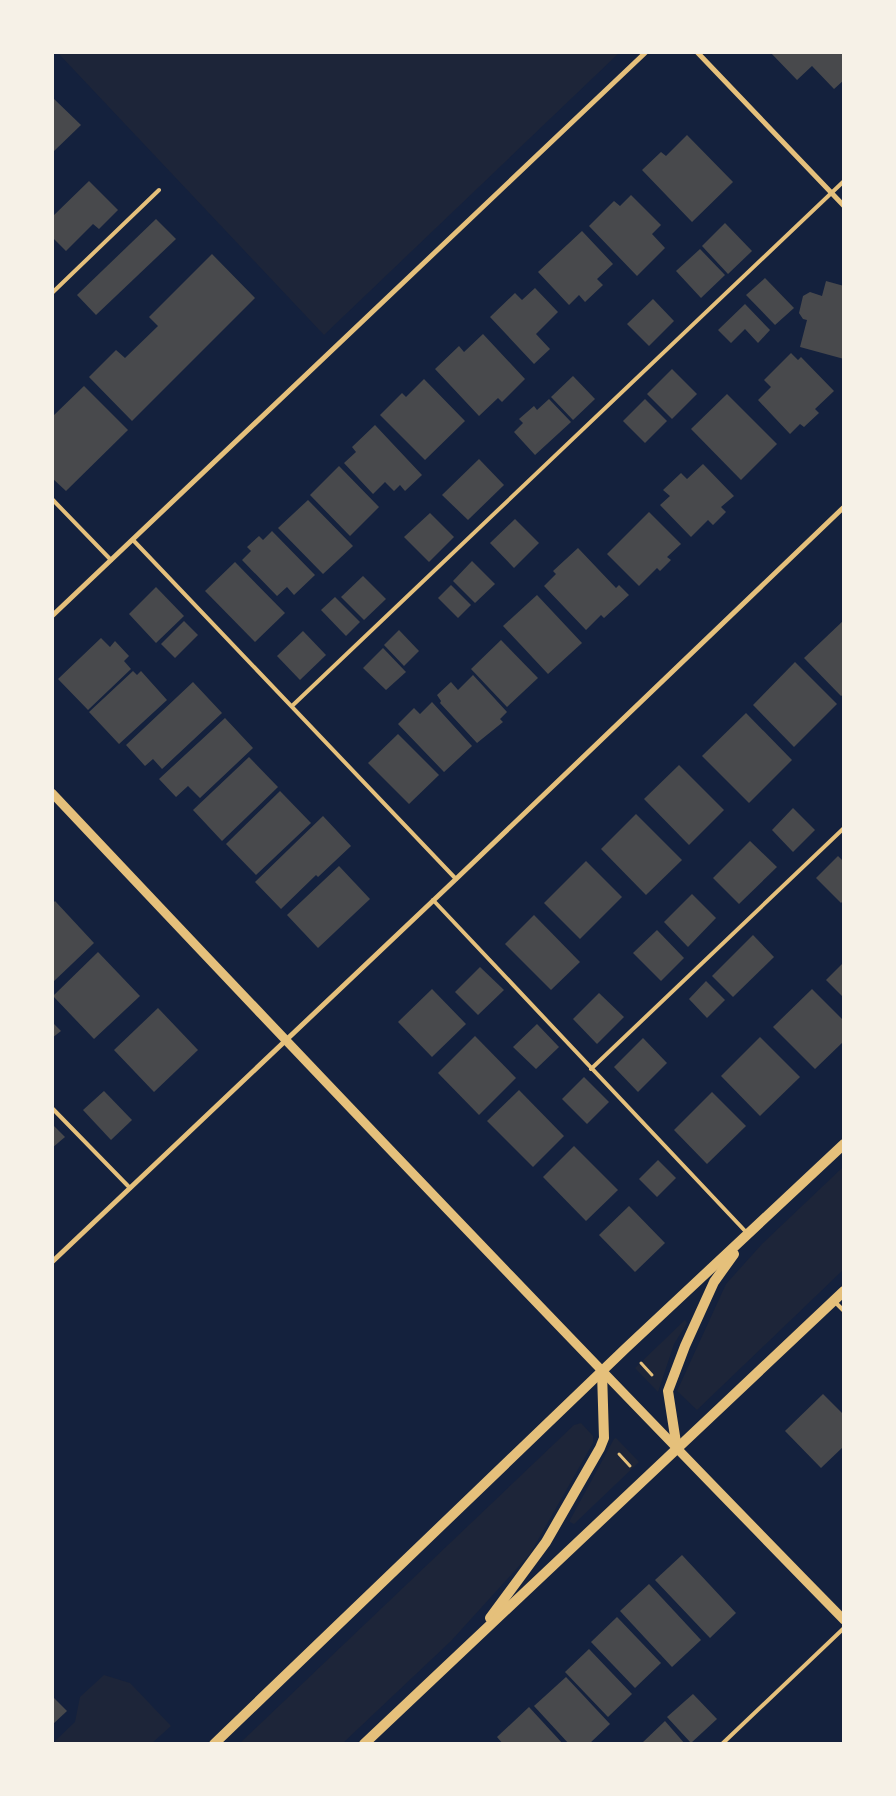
<svg xmlns="http://www.w3.org/2000/svg" width="896" height="1796" font-family="Raleway,sans-serif">
<style>
.green{fill:#1d2539}
.building{fill:#48494c}
.lines{fill:none;stroke-linecap:round;stroke-linejoin:round}
.path{stroke:#e5c07b;stroke-width:3}
.service{stroke:#e5c07b;stroke-width:4}
.minor{stroke:#e5c07b;stroke-width:5}
.tertiary{stroke:#e5c07b;stroke-width:9}
.secondary{stroke:#e5c07b;stroke-width:10}
</style>
<rect width="100%" height="100%" fill="#14213d"/>
<g class="green">
<path d="M58,53H619L324,335Z"/>
<path d="M843,1167V1270L697,1410L677,1391L726,1284L762,1244Z"/>
<path d="M685,1320L687,1323L674,1344L658,1392L635,1368Z"/>
<path d="M581,1423L593,1436V1443L530,1554L451,1641L343,1743H240L574,1425Z"/>
<path d="M616,1438L639,1462L574,1524L570,1522V1520L614,1439Z"/>
<path d="M104,1675L130,1683L171,1726L152,1743H53L75,1722L80,1697Z"/>
</g>
<g class="building">
<path d="M770,52H844V80L834,89L812,66L797,80Z"/>
<path d="M52,97L81,125L52,153Z"/>
<path d="M687,135L733,182L692,222L642,170L661,152L666,156Z"/>
<path d="M89,181L118,210L99,229L93,224L66,251L52,237V217Z"/>
<path d="M631,195L661,225L652,234L665,248L637,276L589,226L614,201L620,206Z"/>
<path d="M156,219L176,239L96,315L77,295Z"/>
<path d="M725,223L752,251L728,274L702,246Z"/>
<path d="M582,231L613,264L597,279L603,285L585,302L579,295L569,305L538,272Z"/>
<path d="M700,249L725,275L701,298L676,271Z"/>
<path d="M212,254L255,298L132,421L89,377L116,350L125,358L158,326L149,317Z"/>
<path d="M765,278L794,308L775,325L746,295Z"/>
<path d="M826,281L844,286V359L800,347L807,320L803,319L799,313L803,296L810,292L822,296Z"/>
<path d="M535,288L558,312L536,334L550,349L534,364L490,317L515,293L522,300Z"/>
<path d="M653,299L674,321L649,346L627,324Z"/>
<path d="M745,304L770,330L758,343L745,329L731,343L718,330Z"/>
<path d="M483,334L525,379L502,402L498,398L479,416L435,369L459,346L464,352Z"/>
<path d="M791,353L798,360L801,357L834,391L815,409L819,413L804,427L800,424L790,434L758,400L771,387L764,380Z"/>
<path d="M672,369L697,394L672,419L647,394Z"/>
<path d="M573,376L595,399L573,420L551,397Z"/>
<path d="M424,379L465,421L425,460L380,415L402,393L406,397Z"/>
<path d="M84,386L128,430L66,491L52,478V417Z"/>
<path d="M727,394L777,444L741,480L691,429Z"/>
<path d="M549,399L571,422L535,455L514,432L523,423L519,419L534,406L537,410Z"/>
<path d="M645,399L667,421L645,443L623,421Z"/>
<path d="M375,425L422,475L405,491L400,485L394,491L385,482L373,494L344,463L356,452L352,447Z"/>
<path d="M479,459L504,485L468,520L442,495Z"/>
<path d="M703,464L734,496L721,507L726,512L713,525L708,520L691,537L660,505L670,496L663,490L681,473L687,479Z"/>
<path d="M339,466L379,507L350,536L310,495Z"/>
<path d="M308,500L353,546L323,574L278,528Z"/>
<path d="M649,512L681,544L667,557L671,560L660,571L657,568L639,586L607,554Z"/>
<path d="M430,513L454,537L429,562L404,537Z"/>
<path d="M515,519L539,543L514,568L490,543Z"/>
<path d="M272,531L315,575L294,595L287,587L277,596L242,560L251,551L247,547L259,536L263,540Z"/>
<path d="M578,548L616,588L619,585L629,595L604,618L601,615L586,630L544,586L556,574L553,571Z"/>
<path d="M472,561L495,584L475,603L453,581Z"/>
<path d="M235,562L285,613L255,642L205,591Z"/>
<path d="M363,576L386,599L364,620L341,597Z"/>
<path d="M451,585L471,605L458,618L438,598Z"/>
<path d="M156,587L184,616L156,643L129,614Z"/>
<path d="M537,595L582,643L548,674L503,626Z"/>
<path d="M335,597L360,622L346,636L321,610Z"/>
<path d="M844,620V694L841,696L804,658Z"/>
<path d="M184,621L198,635L175,658L161,644Z"/>
<path d="M399,630L419,651L404,666L384,645Z"/>
<path d="M303,631L326,655L300,680L277,656Z"/>
<path d="M101,638L110,647L115,641L129,656L124,661L131,669L88,710L58,679Z"/>
<path d="M501,640L538,678L507,707L471,669Z"/>
<path d="M383,648L406,672L386,690L363,668Z"/>
<path d="M795,662L837,704L794,747L753,705Z"/>
<path d="M133,671L137,675L141,671L167,700L119,744L89,712Z"/>
<path d="M473,675L507,712L500,719L503,722L477,743L440,703L441,701L437,695L451,682L458,690Z"/>
<path d="M193,682L222,713L162,769L153,759L145,766L126,745Z"/>
<path d="M432,702L472,746L444,772L398,724L414,708L420,714Z"/>
<path d="M746,713L792,760L749,803L702,756Z"/>
<path d="M225,718L253,748L200,798L188,786L176,797L159,779Z"/>
<path d="M398,734L439,775L409,804L368,763Z"/>
<path d="M249,757L278,787L222,841L193,810Z"/>
<path d="M679,765L724,810L689,845L644,799Z"/>
<path d="M280,791L311,823L256,875L226,844Z"/>
<path d="M793,808L815,830L793,852L772,830Z"/>
<path d="M636,814L682,860L646,895L601,849Z"/>
<path d="M323,816L351,846L318,877L316,875L281,909L255,882Z"/>
<path d="M750,841L777,867L739,904L713,878Z"/>
<path d="M838,856L844,862V900L841,903L816,878Z"/>
<path d="M586,861L622,897L580,939L544,903Z"/>
<path d="M339,866L370,899L318,948L287,915Z"/>
<path d="M692,894L716,918L688,947L664,922Z"/>
<path d="M55,901L94,943L52,983V904Z"/>
<path d="M534,915L580,962L551,990L505,944Z"/>
<path d="M657,930L684,958L661,981L633,953Z"/>
<path d="M753,935L774,957L733,997L712,976Z"/>
<path d="M98,952L140,996L94,1039L53,996Z"/>
<path d="M844,962V998L826,980Z"/>
<path d="M480,967L504,990L478,1015L455,992Z"/>
<path d="M706,981L725,1000L707,1018L689,999Z"/>
<path d="M432,989L466,1024L432,1057L398,1022Z"/>
<path d="M812,989L844,1021V1041L815,1069L773,1027Z"/>
<path d="M599,993L624,1017L597,1044L573,1019Z"/>
<path d="M158,1008L198,1050L154,1092L114,1050Z"/>
<path d="M52,1022L61,1031L52,1038Z"/>
<path d="M537,1024L559,1047L536,1069L513,1047Z"/>
<path d="M475,1036L516,1078L479,1115L438,1073Z"/>
<path d="M760,1037L800,1077L760,1116L721,1076Z"/>
<path d="M643,1038L667,1063L638,1092L614,1067Z"/>
<path d="M584,1077L609,1102L587,1124L562,1099Z"/>
<path d="M519,1090L564,1136L533,1167L487,1121Z"/>
<path d="M104,1091L132,1120L111,1140L83,1110Z"/>
<path d="M712,1092L746,1126L707,1164L674,1130Z"/>
<path d="M52,1124L65,1137L52,1148Z"/>
<path d="M574,1146L618,1190L586,1221L543,1177Z"/>
<path d="M658,1160L676,1178L657,1197L639,1179Z"/>
<path d="M629,1206L665,1243L635,1272L599,1235Z"/>
<path d="M823,1394L844,1415V1446L821,1468L785,1431Z"/>
<path d="M682,1555L736,1613L710,1638L655,1580Z"/>
<path d="M649,1584L701,1640L672,1667L620,1611Z"/>
<path d="M617,1617L661,1663L635,1688L591,1642Z"/>
<path d="M589,1649L632,1694L608,1717L565,1672Z"/>
<path d="M566,1677L610,1724L589,1744H569L534,1706Z"/>
<path d="M693,1694L717,1719L691,1743L667,1717Z"/>
<path d="M52,1696L67,1711L52,1725Z"/>
<path d="M529,1707L563,1744H503L497,1737Z"/>
<path d="M665,1721L685,1744H641Z"/>
</g>
<g class="lines">
<g class="path">
<path d="M641,1363L652,1375"/>
<path d="M619,1454L630,1466"/>
</g>
<g class="service">
<path d="M52,293L159,190"/>
<path d="M52,499L111,560"/>
<path d="M133,540L456,879"/>
<path d="M292,706L844,181"/>
<path d="M433,900L747,1233"/>
<path d="M591,1069L844,828"/>
<path d="M52,1108L130,1188"/>
<path d="M835,1302L844,1311"/>
<path d="M722,1744L844,1628"/>
</g>
<g class="minor">
<path d="M697,52L844,206"/>
<path d="M52,616L646,52"/>
<path d="M52,1262L456,879L844,507"/>
</g>
<path class="tertiary" d="M52,793C314,1071 577,1347 844,1620"/>
<g class="secondary">
<path d="M677,1449L668,1391L685,1346L714,1282L734,1254"/>
<path d="M490,1618L546,1542L600,1448L604,1438L602,1372"/>
<path d="M214,1744L626,1348L844,1144"/>
<path d="M364,1744L844,1291"/>
</g>
</g>
<rect width="896" height="1796" fill="none" stroke="#f6f1e7" stroke-width="108"/>
</svg>
